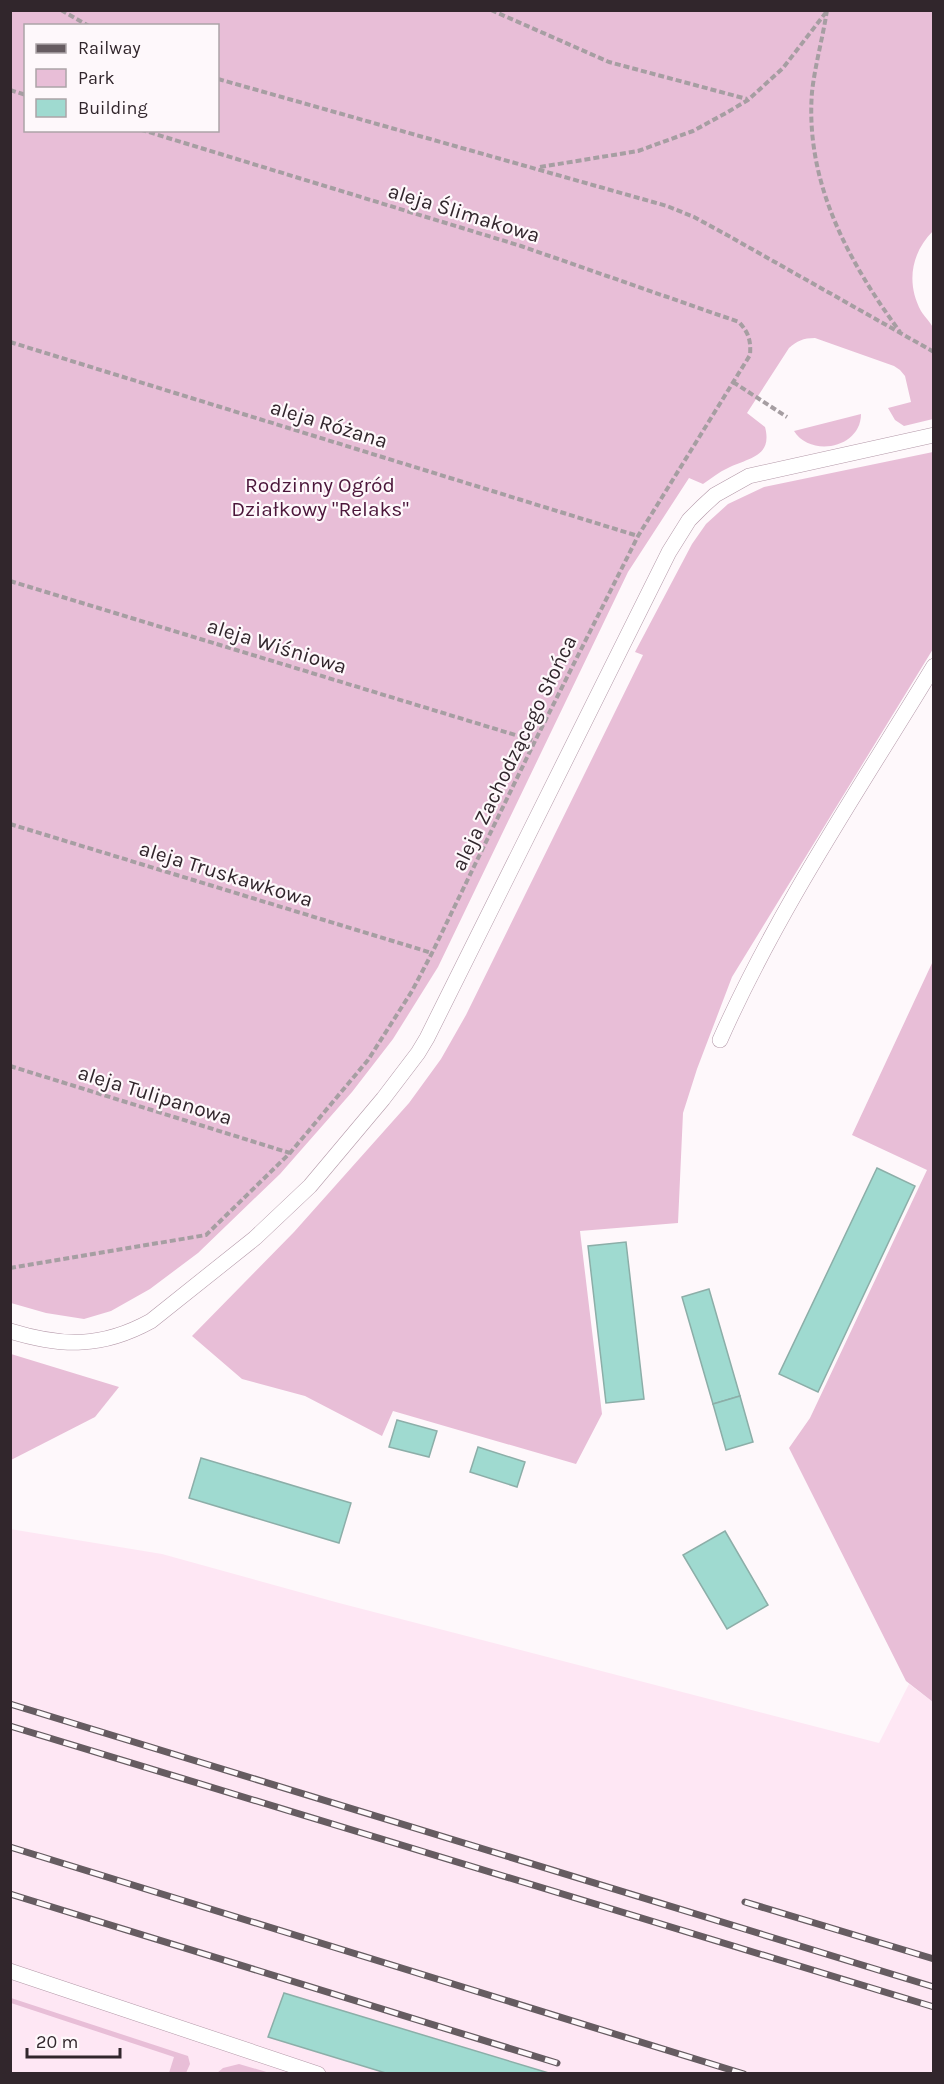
<svg xmlns="http://www.w3.org/2000/svg" width="944" height="2084" font-family="Karla,sans-serif">
<style>
.built{fill:#fee7f4}
.green{fill:#e8bed7;fill-rule:evenodd}
.building{fill:#9fdad0;stroke:#8caea8;stroke-width:1.5}
.lines{fill:none;stroke-linecap:round;stroke-linejoin:round}
.lane-casing{stroke:#b398a8;stroke-width:16}
.path{stroke:#a69ea2;stroke-width:4;stroke-dasharray:6 3;stroke-linecap:butt}
.lane{stroke:#fff;stroke-width:15}
.rail-casing{stroke:#665c61;stroke-width:7}
.rail{stroke:#fef8fb;stroke-width:4.5;stroke-dasharray:14;stroke-linecap:butt}
.labels{text-anchor:middle;stroke-width:4.5;stroke-linejoin:round;paint-order:stroke}
.street-label{font-size:21px;fill:#31262c;stroke:#fef8fb}
.park-label{font-size:21px;fill:#4b163a;stroke:#fef8fb}
</style>
<rect width="100%" height="100%" fill="#fef8fb"/>
<path class="built" d="M10,1529L162,1554L339,1603L879,1743L909,1684L933,1702V2073H11Z"/>
<g class="green">
<path d="M11,10L933,11V231C911,253 906,283 921,311C925,318 933,324 934,331C937,359 934,390 933,419L904,426L895,420L888,408L911,402L905,376L900,370L894,366L815,338C803,338 797,341 789,348L747,413L765,427C773,457 748,458 728,468C719,472 712,478 703,484L689,478L628,572L438,967L393,1039L352,1092L280,1174L198,1253L150,1289L111,1311L84,1319L46,1313L11,1303ZM26,26H218V130H26Z"/>
<path d="M861,414C861,448 811,458 794,431Z"/>
<path d="M933,452V649L732,977L697,1069L683,1113L678,1223L580,1231L602,1414L576,1464L393,1411L382,1436L305,1396L242,1379L192,1336L294,1232L409,1103L441,1059L466,1015L643,655L635,652L692,544L706,524L728,504L764,487Z"/>
<path d="M933,961L934,1702H933L906,1681L789,1448L810,1418L927,1170L852,1135Z"/>
<path d="M11,1354L119,1387L95,1417L11,1460Z"/>
<path d="M11,1998L188,2056L190,2064L186,2073H169L174,2057L11,2003Z"/>
<path d="M239,2064L270,2073H217L223,2068Z"/>
</g>
<g class="building">
<path d="M877,1168L915,1186L818,1392L779,1374Z"/>
<path d="M626,1242L644,1399L606,1403L588,1246Z"/>
<path d="M709,1289L740,1396L713,1404L682,1297Z"/>
<path d="M740,1396L753,1442L726,1450L713,1404Z"/>
<path d="M397,1420L437,1431L429,1457L389,1447Z"/>
<path d="M478,1447L525,1462L517,1487L470,1472Z"/>
<path d="M201,1458L351,1503L339,1543L189,1498Z"/>
<path d="M725,1531L768,1605L727,1629L683,1555Z"/>
<path d="M284,1993L552,2074H389L268,2037Z"/>
</g>
<g class="lines">
<g class="lane-casing">
<g id="lane">
<path d="M720,1040C778,909 860,788 934,666"/>
<path d="M10,1331C62,1347 102,1348 151,1321L255,1238L310,1186L383,1099L418,1053L427,1038L669,552L689,520L702,507L715,495L749,476L934,435"/>
<path d="M10,1971L318,2074"/>
</g>
</g>
<g class="path">
<path d="M61,10L89,26"/>
<path d="M491,10L609,62L747,99"/>
<path d="M827,10C823,37 815,65 812,92C805,182 848,261 900,332"/>
<path d="M218,79L667,206L694,217L727,235L934,352"/>
<path d="M10,90L26,95"/>
<path d="M540,167L638,151L693,131L726,113L748,100L783,68L827,11"/>
<path d="M10,342L638,536"/>
<path d="M733,382L787,417"/>
<path d="M10,581L535,741"/>
<path d="M10,824L432,953"/>
<path d="M10,1066L290,1153"/>
<path d="M10,1268L206,1235L290,1153L368,1060L412,991L432,953L535,741L638,536L750,355C751,341 749,333 739,322L521,246L142,130"/>
</g>
<use href="#lane" class="lane"/>
<g class="rail-casing">
<g id="rail">
<path d="M10,1704L934,1987"/>
<path d="M10,1726L934,2007"/>
<path d="M10,1847L744,2074"/>
<path d="M10,1894L557,2063"/>
<path d="M745,1902L934,1959"/>
</g>
</g>
<use href="#rail" class="rail"/>
</g>
<g class="labels">
<g class="street-label">
<text transform="translate(464 213) rotate(17)" y="7">aleja Ślimakowa</text>
<text transform="translate(329 424) rotate(17)" y="7">aleja Różana</text>
<text transform="translate(277 646) rotate(17)" y="7">aleja Wiśniowa</text>
<text transform="translate(514 753) rotate(-64)" y="7">aleja Zachodzącego Słońca</text>
<text transform="translate(226 874) rotate(17)" y="7">aleja Truskawkowa</text>
<text transform="translate(155 1095) rotate(17)" y="7">aleja Tulipanowa</text>
</g>
<g class="park-label">
<text x="320" y="492">Rodzinny Ogród<tspan x="320" dy="24">Działkowy "Relaks"</tspan></text>
</g>
</g>
<rect width="944" height="2084" fill="none" stroke="#31262c" stroke-width="24"/>
<rect x="24" y="24" width="195" height="108" fill="#fef8fb" stroke="#aca4a8" stroke-width="1.5"/>
<rect x="36" y="44" width="30" height="9" fill="#665c61" stroke="#aca4a8" stroke-width="1.5"/>
<text x="78" y="54" font-size="18" fill="#31262c">Railway</text>
<rect x="36" y="69" width="30" height="18" fill="#e8bed7" stroke="#aca4a8" stroke-width="1.5"/>
<text x="78" y="84" font-size="18" fill="#31262c">Park</text>
<rect x="36" y="99" width="30" height="18" fill="#9fdad0" stroke="#aca4a8" stroke-width="1.5"/>
<text x="78" y="114" font-size="18" fill="#31262c">Building</text>
<path d="M27 2048v9h93v-9" fill="none" stroke="#31262c" stroke-width="3"/>
<text x="36" y="2048" font-size="18" fill="#31262c" stroke="#fef8fb" stroke-width="4.5" paint-order="stroke">20 m</text>
</svg>
